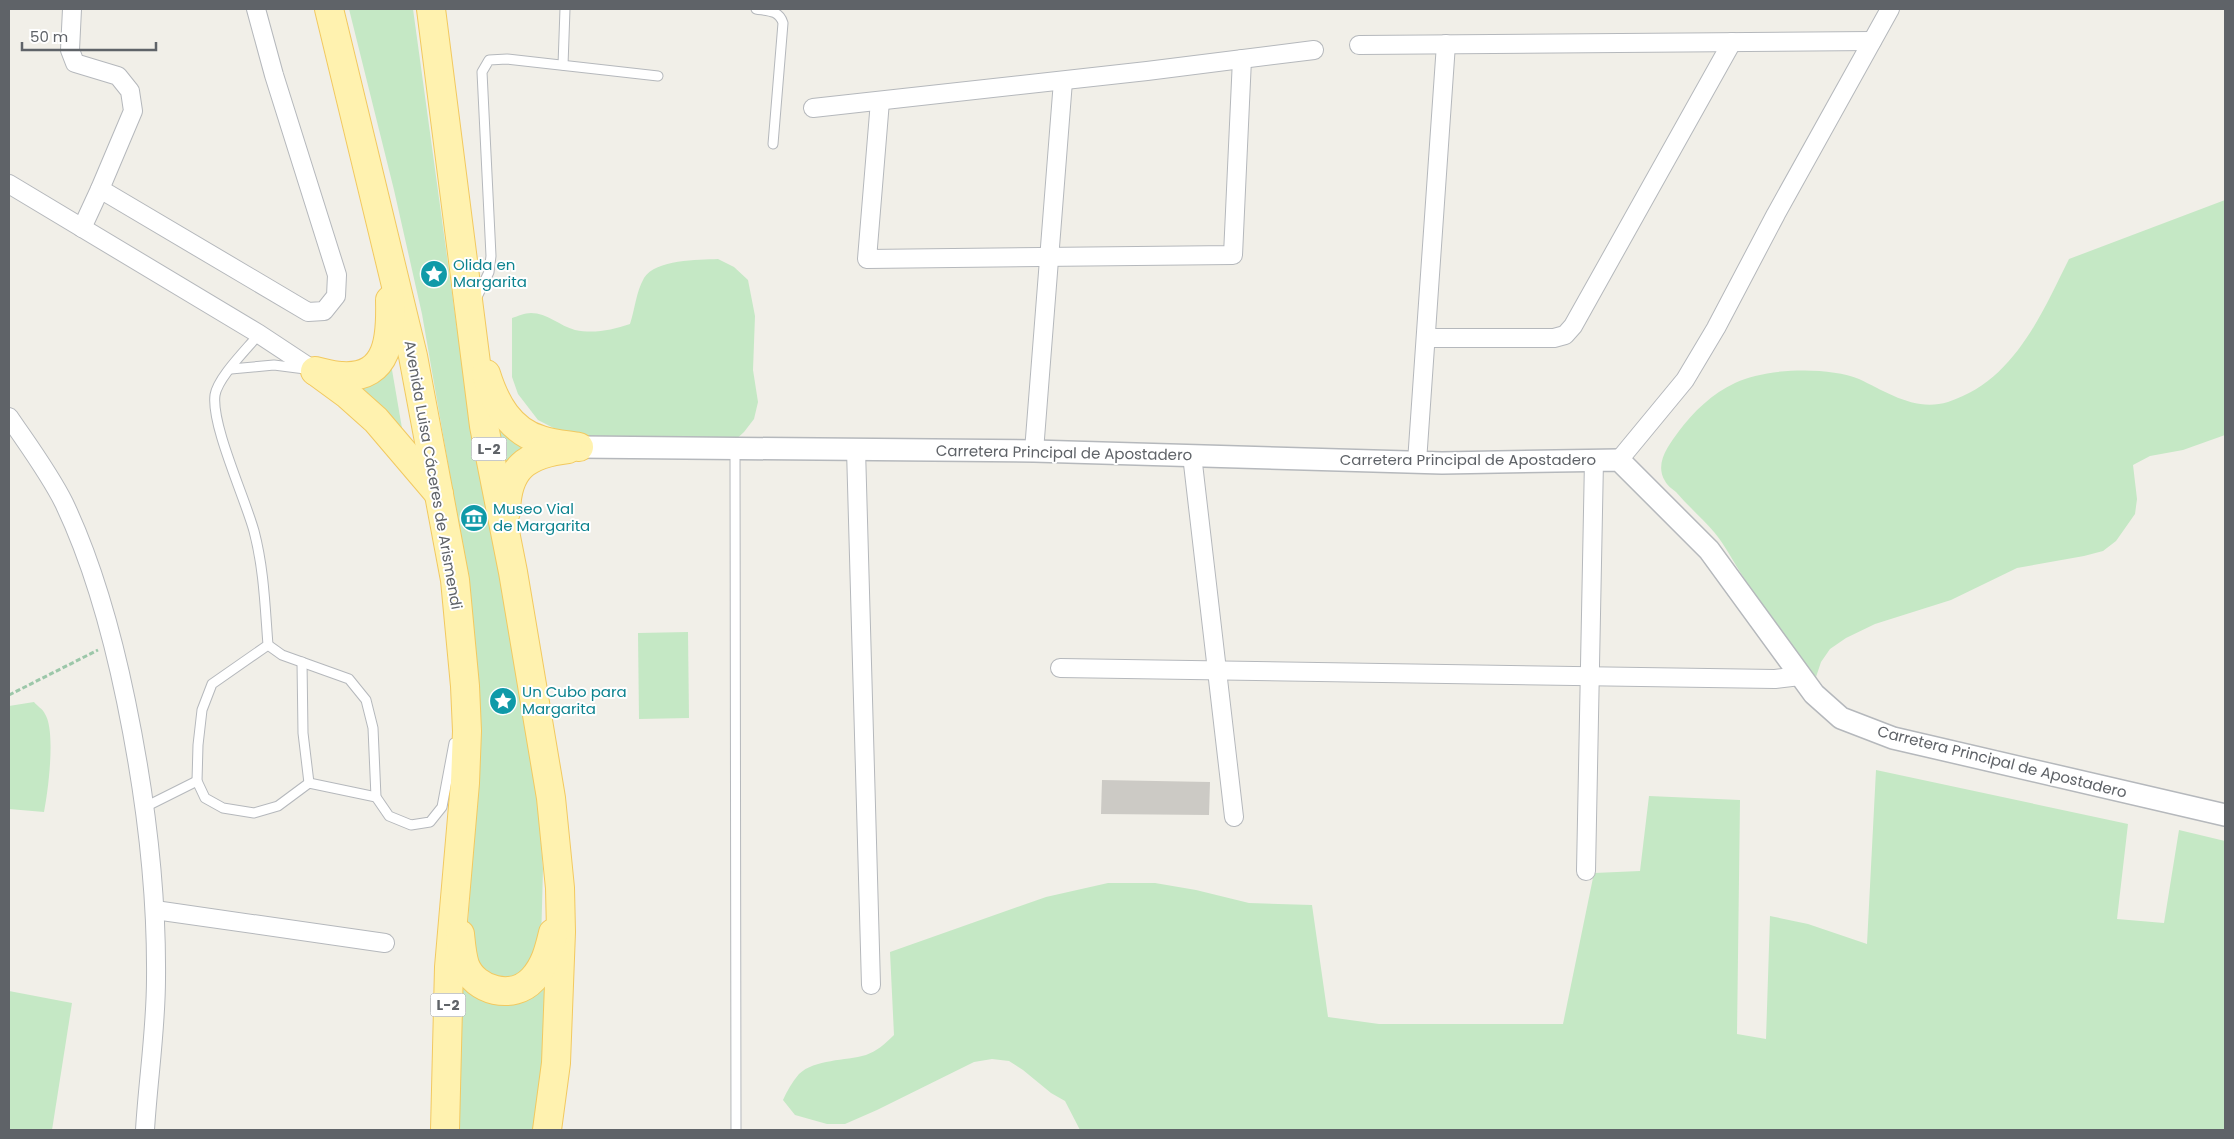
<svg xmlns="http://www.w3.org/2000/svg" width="2234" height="1139" font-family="Poppins,sans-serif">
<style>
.green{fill:#c5e8c5}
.building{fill:#cccac5}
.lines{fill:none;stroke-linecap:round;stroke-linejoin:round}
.service-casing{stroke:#b5b8bc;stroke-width:11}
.minor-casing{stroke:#b5b8bc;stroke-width:20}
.tertiary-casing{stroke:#b5b8bc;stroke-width:24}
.primary-casing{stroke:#f2c960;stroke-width:30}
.path{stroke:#9cc7a9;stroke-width:3;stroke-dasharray:5 2.5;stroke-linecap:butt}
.service{stroke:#fff;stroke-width:9}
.minor{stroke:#fff;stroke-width:18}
.tertiary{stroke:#fff;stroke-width:21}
.primary{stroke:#fff2af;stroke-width:28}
.labels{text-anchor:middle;stroke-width:4;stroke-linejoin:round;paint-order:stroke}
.shield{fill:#fff;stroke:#8f9295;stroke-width:1}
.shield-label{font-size:14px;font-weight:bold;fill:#5f6368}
.culture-label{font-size:15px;fill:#0d838f;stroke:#fff;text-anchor:start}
.street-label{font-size:15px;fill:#5f6368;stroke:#fff}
</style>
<rect width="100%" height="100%" fill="#f1efe8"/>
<g class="green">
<path d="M349,9H413L457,329L537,793L543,869L541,943L520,979H487L469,946L468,923L481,716L471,596L422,314L394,190Z"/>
<path d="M2225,200V435L2183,450L2150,456L2133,465L2137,499L2135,514L2116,541L2103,551L2084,556L2017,568L1951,600L1875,624L1846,638L1830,649L1821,662L1816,677L1805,676C1784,642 1763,608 1742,575C1733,561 1725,545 1714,532C1702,518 1688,506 1676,492C1672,489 1667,485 1665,481C1654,463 1669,445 1679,431C1693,412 1713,393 1735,383C1765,368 1828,366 1859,379C1887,392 1915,412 1948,402C2014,381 2041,315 2069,259Z"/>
<path d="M718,259L734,267L748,280L755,316L753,370L758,402L754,419L744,432L732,443L582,437L567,435L538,420L518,394L512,377V318C518,316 525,313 531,313C547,313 560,326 575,330C594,334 612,330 630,324C635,309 636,292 644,278C656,259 698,260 718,259Z"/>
<path d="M391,364L403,434L343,385Z"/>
<path d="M501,430L537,446L506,464L504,461L499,433Z"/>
<path d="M688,632L689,718L639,719L638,633Z"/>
<path d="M34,702C37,706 43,709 45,714C56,731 48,792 44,812L9,809V706Z"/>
<path d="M1876,770L2128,824L2117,919L2164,923L2179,830L2225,841V1130H1080L1065,1101L1051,1093L1023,1070L1009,1061L992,1059L974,1062L877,1110L845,1124H827L795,1115L783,1100C787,1091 792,1082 799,1074C815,1059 845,1061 866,1055C877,1051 885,1044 894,1035L890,952L1046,897L1108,883H1155L1196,890L1249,903L1312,905L1328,1017L1379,1024H1563L1594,873L1640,871L1649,796L1740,800L1737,1034L1766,1039L1770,916L1808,924L1867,944Z"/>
<path d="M550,981L537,1130H453L457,984Z"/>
<path d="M9,991L72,1003L52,1130H9Z"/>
</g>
<path class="building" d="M1102,780L1210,782L1209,815L1101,814Z"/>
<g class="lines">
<g class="service-casing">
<g id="service">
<path d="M756,9C768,11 779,10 783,23L773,144"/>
<path d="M563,65L565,9"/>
<path d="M476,299L489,272L491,256L482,72L489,60L507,59L658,76"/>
<path d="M259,334C247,349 218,377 215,395C211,425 245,498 254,531C264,569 265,607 268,645L212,684L202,710L198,745L197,781L205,798L223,808L254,813L278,806L309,783L376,797"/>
<path d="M231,369L274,365L305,369"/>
<path d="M735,448L736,1130"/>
<path d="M268,645L282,655L349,679L366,700L373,728L376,797L389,816L411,825L430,822L442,807L454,743"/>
<path d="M302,662L303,733L309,783"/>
<path d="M145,807L197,781"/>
</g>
</g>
<g class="minor-casing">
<g id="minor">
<path d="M72,9L70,50L75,63L118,76L130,91L133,111L100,189L82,228"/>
<path d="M1359,45L1872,41"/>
<path d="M880,101L867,259L1233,255L1242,59"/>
<path d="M813,108L1147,71L1314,50"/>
<path d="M9,184L259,334L315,371"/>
<path d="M100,189L308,312L324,311L336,296L337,275L274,75L256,9"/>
<path d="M1426,338H1554L1565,335L1573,326L1732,42"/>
<path d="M9,417C28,445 49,473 64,503C94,566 112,633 126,701C145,793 157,885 156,979C156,1029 148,1080 145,1130"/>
<path d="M856,449L871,985"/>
<path d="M1034,451L1063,81"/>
<path d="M1192,455L1234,817"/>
<path d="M1619,460L1685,380L1716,328L1776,214L1890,9"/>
<path d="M1417,462L1446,44"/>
<path d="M1060,668L1775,679L1800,676"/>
<path d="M1586,871L1594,460"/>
<path d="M155,910L385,943"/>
</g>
</g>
<g class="tertiary-casing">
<path id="tertiary" d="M579,447L1034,451L1442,463L1619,460L1709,550L1814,694L1841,718L1893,738L2225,815"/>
</g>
<g class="primary-casing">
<g id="primary">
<path d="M329,9L413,356L455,580L465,686L467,731L465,783L449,967L445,1130"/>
<path d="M431,9L484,426L513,572L551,798L560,888L561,932L556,1063L547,1130"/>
<path d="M315,371C324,373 333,376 342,376C390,379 391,335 390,300"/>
<path d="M318,373L348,395L376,420L439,494"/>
<path d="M486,374C495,403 510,431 541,440C553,444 567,445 579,447"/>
<path d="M506,512C507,468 526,454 568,449"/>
<path d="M460,934C461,944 462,956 465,965C475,991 513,1001 533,979C545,966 549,950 553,933"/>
</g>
</g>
<path class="path" d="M9,695L98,650"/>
<use href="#service" class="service"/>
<use href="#minor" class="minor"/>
<use href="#tertiary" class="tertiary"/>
<use href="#primary" class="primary"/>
</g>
<defs>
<g id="sight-disc" transform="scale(1.4375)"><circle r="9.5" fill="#0f9aa8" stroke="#fff"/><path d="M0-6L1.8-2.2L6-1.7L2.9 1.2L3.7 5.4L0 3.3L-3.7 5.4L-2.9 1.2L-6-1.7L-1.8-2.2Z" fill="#fff"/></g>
<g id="museum-disc" transform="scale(1.4375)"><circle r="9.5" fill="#0f9aa8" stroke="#fff"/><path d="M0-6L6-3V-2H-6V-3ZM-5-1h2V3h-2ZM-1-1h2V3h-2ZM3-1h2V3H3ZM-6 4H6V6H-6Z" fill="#fff"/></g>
</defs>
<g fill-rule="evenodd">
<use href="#sight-disc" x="434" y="274"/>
<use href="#museum-disc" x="474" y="518"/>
<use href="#sight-disc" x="503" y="701"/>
</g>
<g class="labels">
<g class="shield">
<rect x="471.5" y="437.5" width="35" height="23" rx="4"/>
<rect x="430.5" y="993.5" width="35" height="23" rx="4"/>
</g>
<g class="shield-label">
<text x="489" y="454">L-2</text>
<text x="448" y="1010">L-2</text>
</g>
<g class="culture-label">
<text x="453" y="270">Olida en<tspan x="453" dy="17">Margarita</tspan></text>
<text x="493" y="514">Museo Vial<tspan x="493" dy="17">de Margarita</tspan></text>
<text x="522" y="697">Un Cubo para<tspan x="522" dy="17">Margarita</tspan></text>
</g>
<g class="street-label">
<text transform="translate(1064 453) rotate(1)" y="5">Carretera Principal de Apostadero</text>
<text x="1468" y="465">Carretera Principal de Apostadero</text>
<text transform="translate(433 475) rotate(80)" y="5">Avenida Luisa Cáceres de Arismendi</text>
<text transform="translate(2002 762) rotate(14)" y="5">Carretera Principal de Apostadero</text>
</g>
</g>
<rect width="2234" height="1139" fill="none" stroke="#5f6368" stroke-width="20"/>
<path d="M22 42v8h134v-8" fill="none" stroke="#5f6368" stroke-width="2.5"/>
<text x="30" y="42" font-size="15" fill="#5f6368" stroke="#ffffff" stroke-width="4" paint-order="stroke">50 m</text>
</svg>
